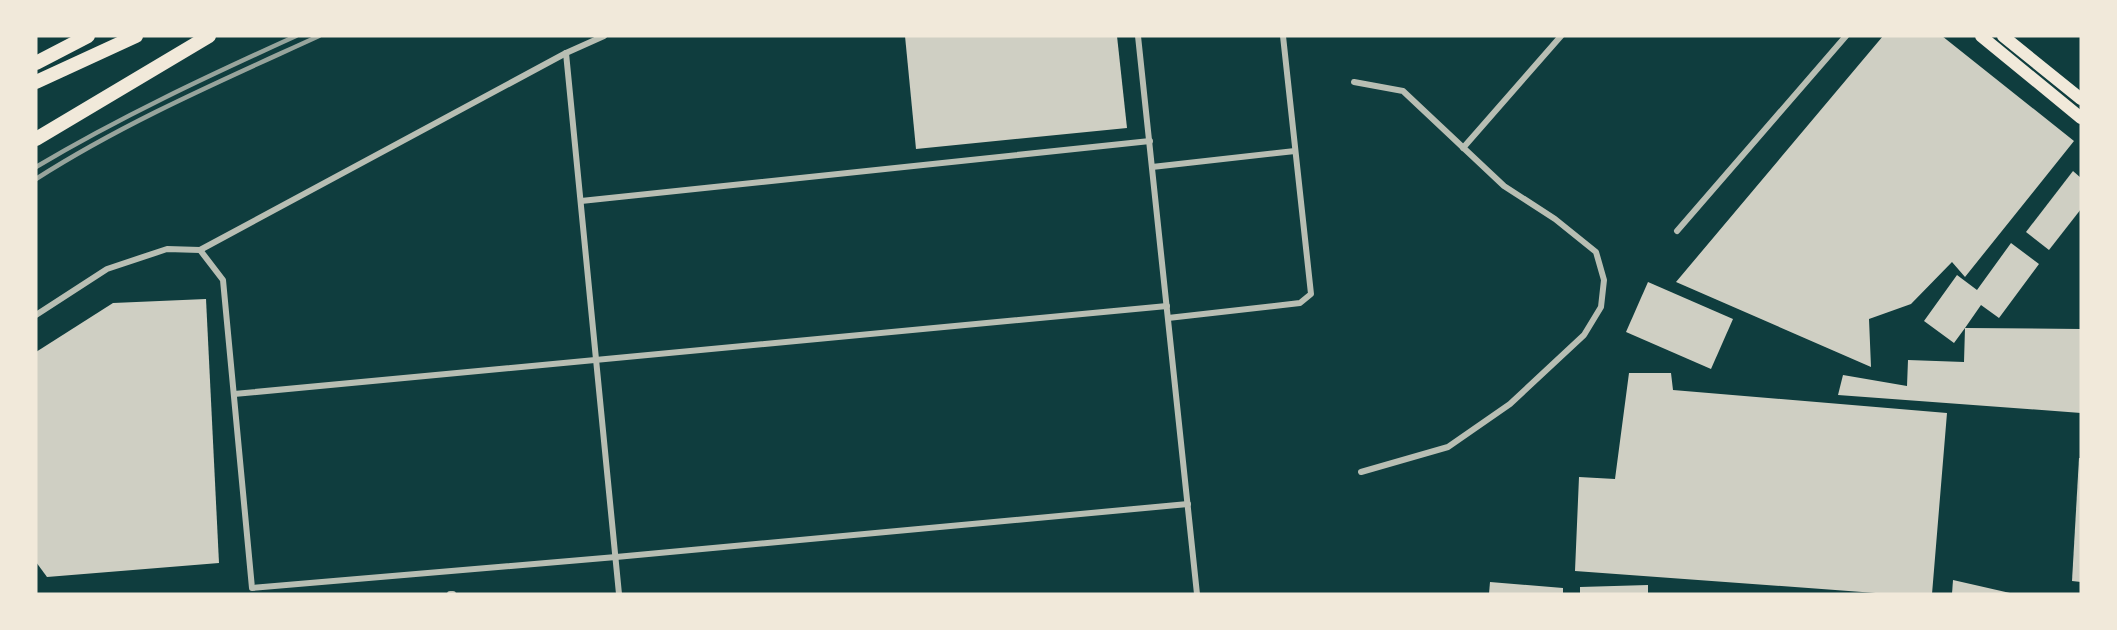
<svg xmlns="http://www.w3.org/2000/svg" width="2117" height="630" font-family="Lora,serif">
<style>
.building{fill:#cfcfc3}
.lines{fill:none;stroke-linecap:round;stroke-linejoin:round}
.minor{stroke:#b8beb3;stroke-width:6}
.secondary{stroke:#f1e9da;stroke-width:12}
.trunk{stroke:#f1e9da;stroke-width:14}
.rail{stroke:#97a49c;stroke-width:4.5}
</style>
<rect width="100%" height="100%" fill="#0f3d3e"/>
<g class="building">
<path d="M905,36H1117L1127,128L916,149Z"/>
<path d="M1883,36H1942L2074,141L1965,277L1952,262L1911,304L1869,319L1871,367L1676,282Z"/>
<path d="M2073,171L2081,178V209L2049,250L2026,232Z"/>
<path d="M2011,243L2039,264L1999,318L1981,305L1965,328L2081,329V413L1838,395L1843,375L1907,386L1908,360L1964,362L1965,328L1954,343L1924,321L1957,275L1977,290Z"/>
<path d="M1648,282L1733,319L1711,369L1626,332Z"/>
<path d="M206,299L219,563L47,577L36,562V352L113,303Z"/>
<path d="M1629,373H1671L1673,390L1947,413L1932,594H1889L1575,571L1579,477L1615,479Z"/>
<path d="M2079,458H2081V582L2072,581Z"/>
<path d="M1953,580L2010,593V594H1952Z"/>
<path d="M1490,582L1563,588V594H1489Z"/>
<path d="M1648,585V594H1580V587Z"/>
</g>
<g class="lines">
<g class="minor">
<path d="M1138,36L1197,594"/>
<path d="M566,53L619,594"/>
<path d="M1354,82L1403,91L1504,186L1555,219L1596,252L1604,280L1601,307L1584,335L1510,404L1448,447L1361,472"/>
<path d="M1463,148L1561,36"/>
<path d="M1152,167L1295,151"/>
<path d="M581,201L1150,141"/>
<path d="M1677,231L1846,36"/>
<path d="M200,250L566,53L604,36"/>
<path d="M36,315L107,269L167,249L200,250L223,280L252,588L616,557L1188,504"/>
<path d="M1168,318L1300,303L1311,294L1283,36"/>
<path d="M234,394L1167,306"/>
<path d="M450,594H453"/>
</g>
<g class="secondary">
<path d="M1981,36L2081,118"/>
<path d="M2003,36L2081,99"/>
</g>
<g class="trunk">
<path d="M36,63L88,36"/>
<path d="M36,82L136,36"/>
<path d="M36,139L209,36"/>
</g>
<g class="rail">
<path d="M36,167C120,117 208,76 296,36"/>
<path d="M36,179C125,122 223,80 319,36"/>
</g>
</g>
<rect width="2117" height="630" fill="none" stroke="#f1e9da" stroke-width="75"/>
</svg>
